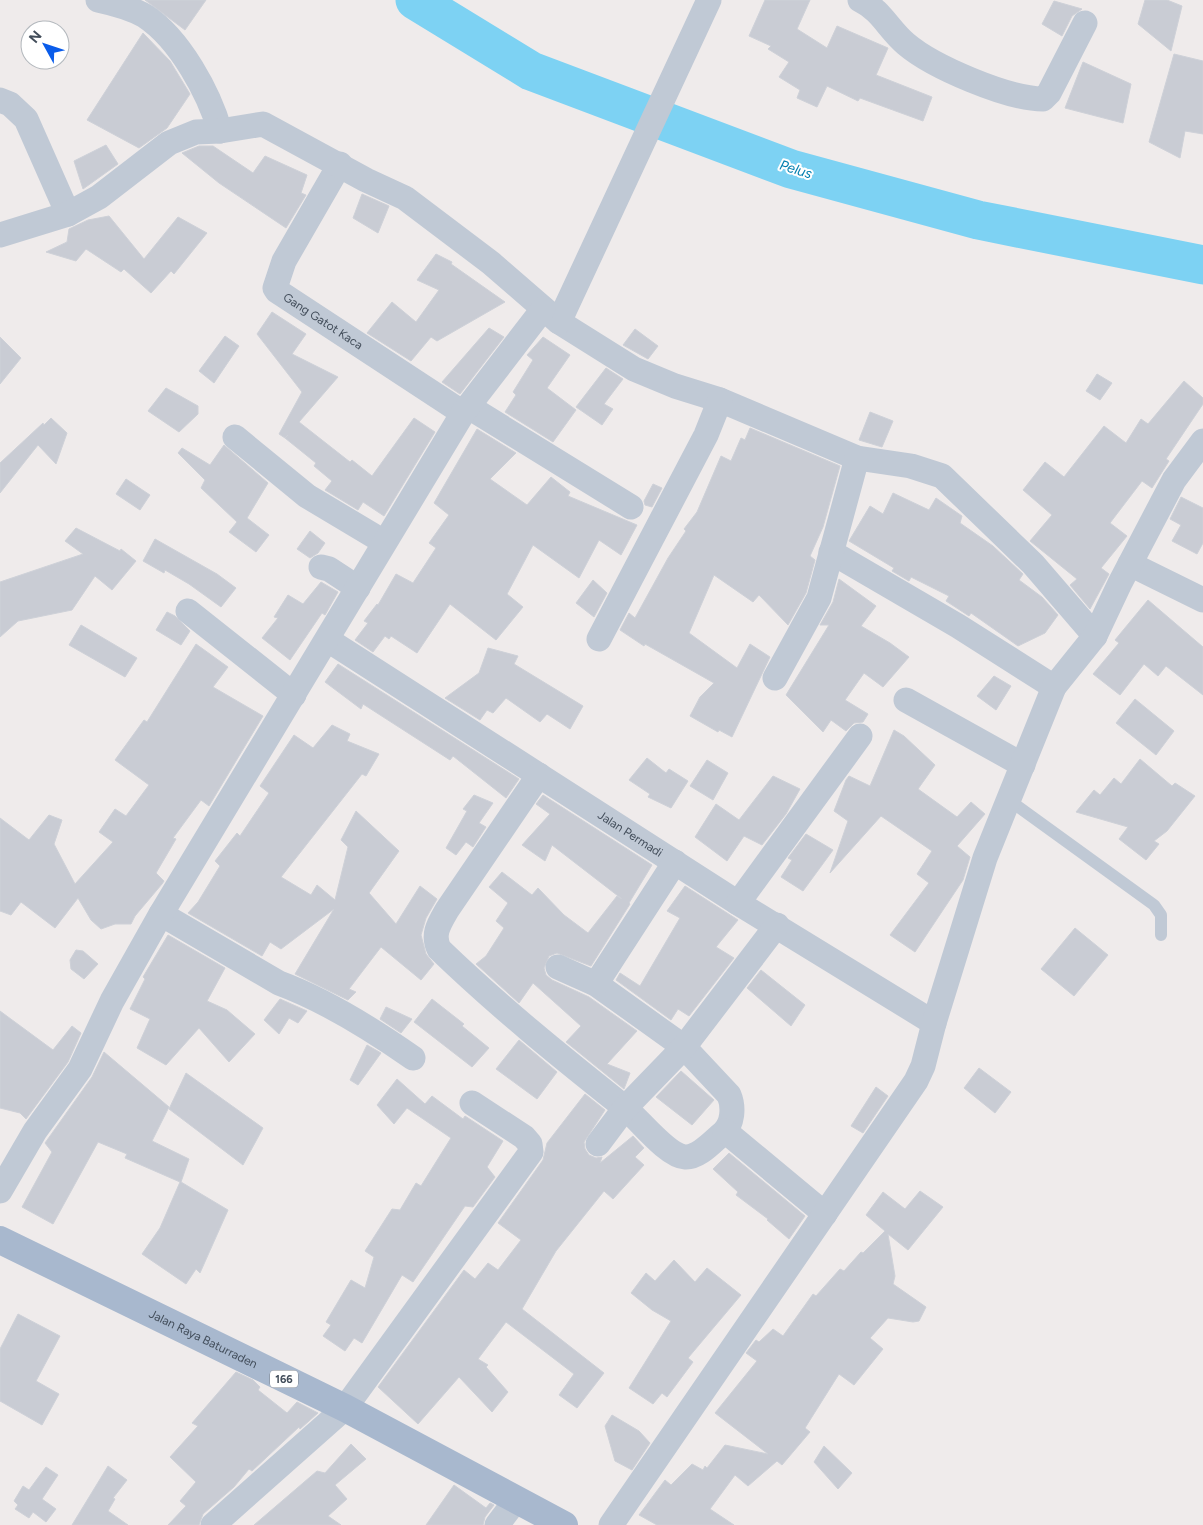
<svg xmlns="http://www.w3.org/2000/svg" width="1203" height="1525" font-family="Figtree,sans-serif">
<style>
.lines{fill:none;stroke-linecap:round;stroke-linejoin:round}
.river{stroke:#7dd2f3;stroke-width:39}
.building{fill:#c9ccd4;stroke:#ced1d8}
.lane{stroke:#c0c9d5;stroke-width:12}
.street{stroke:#c0c9d5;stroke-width:25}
.primary{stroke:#a8b8ce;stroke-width:28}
.labels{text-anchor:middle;stroke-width:4;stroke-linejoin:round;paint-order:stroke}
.shield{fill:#fff;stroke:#7b828c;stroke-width:1}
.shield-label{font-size:11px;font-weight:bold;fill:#424d5a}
.street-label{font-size:12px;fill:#424d5a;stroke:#fff}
.water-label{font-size:14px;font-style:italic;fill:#017eaf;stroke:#fff}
</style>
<rect width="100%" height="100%" fill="#efebeb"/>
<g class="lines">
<path class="river" d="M415,0L531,71L791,169L978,220L1203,265"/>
</g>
<g class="building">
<path d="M145,0H206L185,30Z"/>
<path d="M765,0H810L797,29L827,48L837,26L888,48L876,75L932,97L923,121L860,98L858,101L827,86L817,107L797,98L800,90L779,77L789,62L768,49L771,46L749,36Z"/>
<path d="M1145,0H1167L1182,6L1171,51L1138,24Z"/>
<path d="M1054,1L1082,9L1072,16L1062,36L1042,24Z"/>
<path d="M143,33L170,61L190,94L167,128L139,148L87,120Z"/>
<path d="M1174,54L1203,61V134L1185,131L1180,158L1149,142Z"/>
<path d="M1083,62L1131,84L1123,123L1065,108Z"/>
<path d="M106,145L118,164L83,189L74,161Z"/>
<path d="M199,146H213L253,173L265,156L307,175L301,193L306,195L286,228L219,183L182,153Z"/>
<path d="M362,194L389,206L378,233L353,218Z"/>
<path d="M109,216L144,259L178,217L207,233L174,274L171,271L151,293L124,269L121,272L86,249L76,261L46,252L67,242L69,229L88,220Z"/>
<path d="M436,254L452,262L451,264L505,302L437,341L431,337L411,361L367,333L392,302L416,322L439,290L417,280Z"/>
<path d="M272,312L306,334L292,354L338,377L299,422L350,462L352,460L372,476L414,418L435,432L384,516L363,502L358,510L325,490L332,481L314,466L316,463L285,438L288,435L285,438L279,434L302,392L257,334Z"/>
<path d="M489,328L504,337L460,394L442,382Z"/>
<path d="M635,329L658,346L648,359L623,345Z"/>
<path d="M225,336L239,346L214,383L199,371Z"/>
<path d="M0,337L21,358L0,384Z"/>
<path d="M543,337L570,355L547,388L576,410L553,442L505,412L516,395L513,392L533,360L527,355Z"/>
<path d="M606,368L623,379L604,404L613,409L602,425L576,407Z"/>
<path d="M1097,374L1112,383L1100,400L1086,391Z"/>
<path d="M1184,381L1203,398V404L1166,459L1169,461L1152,488L1142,481L1110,523L1127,536L1101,568L1109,574L1090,609L1070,585L1077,579L1030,541L1052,515L1023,490L1045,462L1064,477L1104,426L1126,443L1141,419L1148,424Z"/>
<path d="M166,388L198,406V414L179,432L148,411Z"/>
<path d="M870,412L893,421L882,447L859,440Z"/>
<path d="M51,418L67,433L56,464L38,445L0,493V463L43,423L44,425Z"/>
<path d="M750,428L840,466L823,527L810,556L815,560L806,593L788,625L759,595L753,602L714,575L689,633L737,668L750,644L770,657L732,737L719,730L718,732L690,716L700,697L714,683L645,644L644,646L620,630L629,613L635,618L668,558L686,531L684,529L697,512L721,456L731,461L741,438L745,440Z"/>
<path d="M477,429L516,453L490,479L527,505L551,477L570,492L568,496L637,525L621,555L599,540L579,578L533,545L507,594L523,607L496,640L450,604L417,653L391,636L389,639L385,636L373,652L355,640L368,623L364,621L377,604L378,605L396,574L413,583L436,548L429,543L449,515L434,503Z"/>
<path d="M224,445L268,483L247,518L269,535L256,552L229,532L237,522L201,488L205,480L178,453L182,448L210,465Z"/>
<path d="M126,479L150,495L140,510L116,494Z"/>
<path d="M653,484L662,488L652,507L645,505L644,501Z"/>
<path d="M893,493L929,510L936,498L962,516L960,523L993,546L1023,574L1019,580L1042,597L1058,615L1045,633L1018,646L971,613L969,616L946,601L949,596L911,577L909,581L892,571L894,568L849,541L870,506L883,514Z"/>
<path d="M1181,497L1203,508V543L1197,554L1172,541L1181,525L1170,519Z"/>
<path d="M76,528L120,551L121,549L136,561L112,590L95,576L72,610L18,621L0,637V582L83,554L65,541Z"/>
<path d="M310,531L325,543L318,553L310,558L297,549Z"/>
<path d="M155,539L217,574L236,588L221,607L189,584L165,570L164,573L143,561Z"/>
<path d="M839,579L876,606L861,626L890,643L909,657L883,687L864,673L845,700L868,714L863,722L854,723L846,731L831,720L823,732L786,695L829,625H820L833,602Z"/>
<path d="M593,580L607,593L594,617L576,603Z"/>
<path d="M321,582L338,592L325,615L322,613L290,660L262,638L278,618L274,617L288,595L303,604Z"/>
<path d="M1148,600L1203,647V695L1166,666L1158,676L1144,664L1120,695L1093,674L1119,643L1115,640Z"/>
<path d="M167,612L175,616L190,631L181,645L156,630Z"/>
<path d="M81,625L137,658L125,677L69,645Z"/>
<path d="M196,644L228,667L213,687L263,716L209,806L201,800L173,838L176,839L156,873L164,881L162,884L135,916L131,924H115L101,929L91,920L78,898L55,928L21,902L11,915L0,911V818L29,840L49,815L62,820L54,844L75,884L113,842L99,832L115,809L126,816L149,785L115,760L144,720L147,722Z"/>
<path d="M488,648L518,656L514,664L583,706L570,729L547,714L540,722L506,698L493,713L487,710L480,720L445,698L479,673Z"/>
<path d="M338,664L519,779L506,798L453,756L450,760L363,704L361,709L325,682Z"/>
<path d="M994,676L1011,686L996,710L977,696Z"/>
<path d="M1135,699L1174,731L1156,755L1116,723Z"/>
<path d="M332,725L350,734L347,741L379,754L366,776L362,774L281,877L311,895L317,885L335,900L348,847L341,840L356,811L399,851L369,893L396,924L420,886L437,899L426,918L421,935L426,954L434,964L421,980L381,947L349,989L356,992L348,1000L295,974L334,909L281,949L270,942L262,956L188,913L198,902L220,866L215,861L237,833L240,836L269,793L260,786L294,735L313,748Z"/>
<path d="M894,730L904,736L935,765L918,789L957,817L971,802L985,814L957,846L970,857L963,880L915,952L890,935L929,883L917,874L932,851L881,816L830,873L848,821L834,811L846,780L849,776L870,786Z"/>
<path d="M647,758L666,773L669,769L688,781L671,808L648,797L650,794L629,780Z"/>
<path d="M1140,759L1172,786L1175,783L1195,796L1167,831L1154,841L1159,844L1146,860L1119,839L1128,827L1076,812L1094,790L1100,795L1114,778L1121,784Z"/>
<path d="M707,760L728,773L713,800L690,786Z"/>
<path d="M773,776L800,789L786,814L762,845L744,836L727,861L695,837L716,804L739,820Z"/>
<path d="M474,795L493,803L479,823L486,827L473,847L466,842L456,855L446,848L467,811L463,809Z"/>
<path d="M543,795L652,865L629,903L630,904L591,966L557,953L549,956L544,968L546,975L552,980L589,997L637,1031L607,1064L630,1073L624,1089L566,1042L581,1026L533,983L519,1003L476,964L486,956L504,928L496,921L508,903L489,887L502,872L532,895L538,888L564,915L588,933L617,896L622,899L552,845L545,861L522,845L550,814L536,804Z"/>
<path d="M806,834L833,850L803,891L781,877L792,860L788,858Z"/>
<path d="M685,886L738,920L716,947L734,958L689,1016L678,1009L671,1020L616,980L620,973L640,986L680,918L667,911Z"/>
<path d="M1075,928L1108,955L1074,996L1041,969Z"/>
<path d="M168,935L225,968L207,1001L227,1010L255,1034L229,1062L199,1028L166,1065L137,1048L150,1019L130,1009L145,979L143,977Z"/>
<path d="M76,950L83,951L98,964L84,979L71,969L70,960Z"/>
<path d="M761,970L805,1005L791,1026L747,988Z"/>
<path d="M280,999L307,1011L298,1023L289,1018L279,1034L264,1020Z"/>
<path d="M432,999L464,1024L462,1026L489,1048L472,1067L414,1022Z"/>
<path d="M386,1007L412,1019L401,1033L380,1019Z"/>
<path d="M0,1011L53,1050L72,1026L81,1033L68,1062L26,1119L20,1113L0,1108Z"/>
<path d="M519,1040L557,1072L537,1099L496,1069Z"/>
<path d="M367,1045L381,1053L358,1085L350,1080Z"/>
<path d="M104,1052L169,1107L152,1141L189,1159L181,1182L228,1210L200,1273L196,1269L186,1284L142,1254L160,1228L180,1182L125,1158L127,1154L98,1142L53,1224L22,1207L52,1152L45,1143L92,1077Z"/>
<path d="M979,1068L1011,1092L995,1113L964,1088Z"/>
<path d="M681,1071L714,1100L692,1125L656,1097Z"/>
<path d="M186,1073L263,1128L243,1165L169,1109Z"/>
<path d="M397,1079L425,1104L432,1096L463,1119L465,1116L503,1141L487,1167L495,1177L473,1207L465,1206L413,1282L402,1275L362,1343L354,1338L345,1351L323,1336L331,1325L326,1322L351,1280L365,1288L374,1257L365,1251L392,1209L400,1210L416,1183L421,1186L451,1138L407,1108L394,1124L377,1105Z"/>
<path d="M876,1087L888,1096L863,1133L851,1126Z"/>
<path d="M585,1094L605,1110L584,1142L585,1149L589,1155L596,1158L602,1157L600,1163L633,1136L644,1148L635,1157L644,1165L613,1199L604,1191L556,1251L522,1309L604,1373L577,1408L559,1395L574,1374L506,1322L478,1359L488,1365L486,1367L508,1392L492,1412L459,1377L418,1424L378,1387L464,1270L475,1279L488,1263L498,1270L521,1240L498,1223L543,1160L547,1143Z"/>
<path d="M729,1153L805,1216L789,1239L767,1220L768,1219L736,1195L738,1192L713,1169Z"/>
<path d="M920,1191L943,1207L908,1250L888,1234L895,1276L893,1284L926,1307L919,1321L913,1322L888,1318L870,1338L883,1349L854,1385L839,1374L805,1428L810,1432L782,1465L777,1461L748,1486L735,1475L710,1509L734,1525H657L639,1515L665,1480L671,1485L692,1464L703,1470L705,1466L707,1468L725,1445L768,1454L715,1413L757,1361L746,1353L756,1340L759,1342L773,1329L783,1336L813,1294L816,1296L840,1269L844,1271L861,1252L863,1253L885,1231L866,1215L883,1192L905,1209Z"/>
<path d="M674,1260L695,1282L707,1268L741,1295L688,1358L693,1362L667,1397L662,1393L653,1404L629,1388L671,1321L652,1310L631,1293L646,1273L655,1281Z"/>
<path d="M18,1314L60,1336L36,1381L59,1394L42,1425L0,1401V1349Z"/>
<path d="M236,1372L253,1380L260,1387L258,1390L287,1413L297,1402L318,1413L300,1429L299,1427L252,1471L249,1469L234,1487L203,1514L199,1525H168L186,1506L180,1501L196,1482L170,1457L198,1426L192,1423Z"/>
<path d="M612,1415L639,1431L650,1443L632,1470L615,1461L605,1426Z"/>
<path d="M351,1444L366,1459L335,1485L347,1499L328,1516L341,1525H254L317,1471L325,1473Z"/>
<path d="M824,1446L852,1473L838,1489L814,1462Z"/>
<path d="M108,1466L127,1480L113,1498L115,1499L108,1511L128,1525H72Z"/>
<path d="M46,1467L58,1475L42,1499L56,1509L46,1522L33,1512L29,1518L15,1509L18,1505L14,1501L23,1486L29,1490Z"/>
<path d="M454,1485L486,1508L490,1503L494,1505L485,1517L483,1525H426Z"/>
</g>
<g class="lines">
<path class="lane" d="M1009,800L1154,905L1161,915V935"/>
<g class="street">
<path d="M98,0C112,3 133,9 145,16C180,39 209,93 220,131"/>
<path d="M860,0C881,10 889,30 906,44C933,67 1008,99 1043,99L1049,93L1085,23"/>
<path d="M0,100L10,104L26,119L68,214"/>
<path id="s1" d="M340,164L284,261L275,288L277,291L463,413"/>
<path d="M0,235L68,214L99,197L169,143L196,132L220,131L263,124L366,180L405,198L491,263L559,322L634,369L675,386L720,400L857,458L911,466L942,476L1033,564L1095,636"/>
<path d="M559,322L709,0"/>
<path d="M469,407L631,507"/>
<path d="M235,437L307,496L384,542"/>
<path d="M831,552L958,626L1054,687"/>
<path d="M1130,564L1203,600"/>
<path d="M321,567L329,569L358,588"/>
<path d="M188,611L294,695"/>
<path d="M599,639L706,435L720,400"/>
<path id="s2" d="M328,640L738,903L934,1023"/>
<path d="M775,678L819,598L857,458"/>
<path d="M906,700L1023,765"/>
<path d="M539,775L447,910C439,924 432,934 439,949C498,1006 561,1057 624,1107C639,1119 667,1156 685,1157C699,1158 713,1141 723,1133C733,1124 734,1107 729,1095L684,1047L596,984L558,967"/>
<path d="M738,903L860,736"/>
<path d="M161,914L279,983C325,1000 373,1030 413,1058"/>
<path d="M596,984L675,862"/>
<path d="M725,1131L825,1214"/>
<path d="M598,1144L625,1108L684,1047L777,925"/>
<path d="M0,1191L35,1131L80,1069L112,1001L161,914L463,413L543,309"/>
<path d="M213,1525L345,1408L531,1152L530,1144L524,1137L472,1103"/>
<path d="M497,1525L516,1500"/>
<path d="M611,1525L916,1081L923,1066L934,1023L985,858L1054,687L1095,636L1120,583L1174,480L1203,441"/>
</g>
<path class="primary" id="s3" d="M0,1240L345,1408L564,1525"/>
</g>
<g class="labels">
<rect class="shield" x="270" y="1370.5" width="28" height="17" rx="4"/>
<g class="shield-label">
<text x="284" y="1383">166</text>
</g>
<g class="street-label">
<text dy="4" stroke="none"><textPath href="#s1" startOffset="199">Gang Gatot Kaca</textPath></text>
<text dy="4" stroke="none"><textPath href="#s2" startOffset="359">Jalan Permadi</textPath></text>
<text dy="4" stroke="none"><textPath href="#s3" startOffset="226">Jalan Raya Baturraden</textPath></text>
</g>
<g class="water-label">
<text transform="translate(796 169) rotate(17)" y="5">Pelus</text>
</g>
</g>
<g transform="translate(45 45) rotate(310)"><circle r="24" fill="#ffffff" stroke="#b3b8bd"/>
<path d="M0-4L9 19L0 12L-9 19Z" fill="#0a5cea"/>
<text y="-8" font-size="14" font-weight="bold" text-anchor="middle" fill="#424d5a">N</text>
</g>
</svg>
